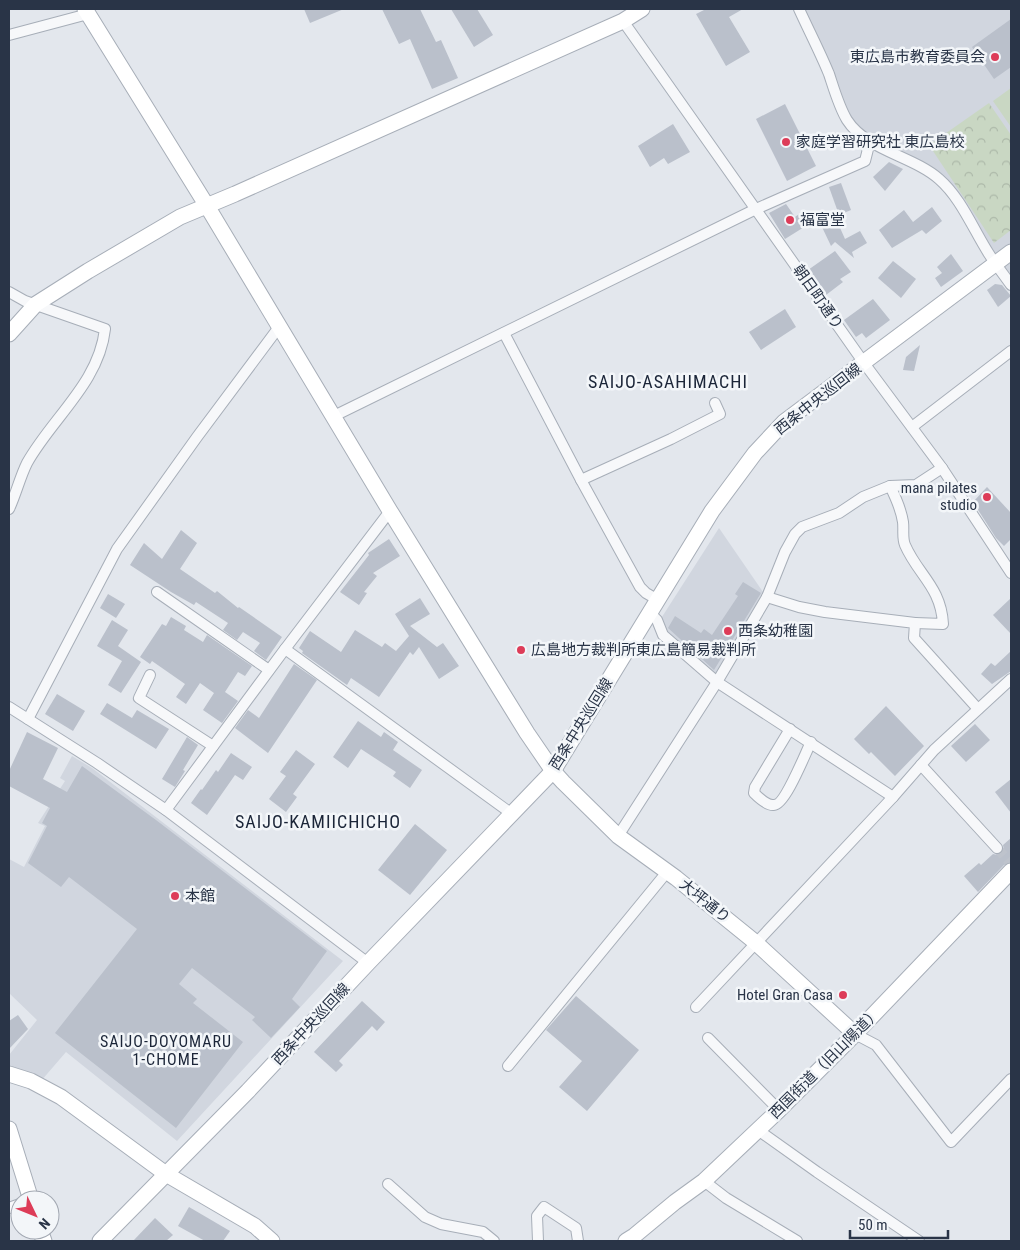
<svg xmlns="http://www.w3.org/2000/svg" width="1020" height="1250" font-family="'Roboto Condensed','Noto Sans JP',sans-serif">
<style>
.built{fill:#d1d6df}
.green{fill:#c9d7c3}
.park{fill:url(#park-crowns)}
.building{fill:#bac0cb}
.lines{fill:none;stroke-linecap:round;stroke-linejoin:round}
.street-tunnel{stroke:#bec3cc;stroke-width:10;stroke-dasharray:10 5;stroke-linecap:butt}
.street-casing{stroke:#a7aeb8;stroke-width:12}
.secondary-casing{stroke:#a7aeb8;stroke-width:17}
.street{stroke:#f7f8fa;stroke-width:10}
.secondary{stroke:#fff;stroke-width:15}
.poi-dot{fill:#dd3c58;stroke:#f3f6f9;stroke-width:2}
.labels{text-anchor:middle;stroke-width:5;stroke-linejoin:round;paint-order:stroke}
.poi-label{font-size:15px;fill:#293447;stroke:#f3f6f9;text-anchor:start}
.street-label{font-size:15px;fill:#293447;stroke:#f3f6f9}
.neighbourhood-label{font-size:16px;letter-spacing:1px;fill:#1b2538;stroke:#f3f6f9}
.quarter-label{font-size:18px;letter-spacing:1px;fill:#1b2538;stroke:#f3f6f9}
</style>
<defs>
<pattern id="park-crowns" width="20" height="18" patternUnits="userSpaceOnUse" patternTransform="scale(1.25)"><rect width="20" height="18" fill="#c9d7c3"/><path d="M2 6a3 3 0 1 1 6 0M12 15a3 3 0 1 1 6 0" fill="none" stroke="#adb9a9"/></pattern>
</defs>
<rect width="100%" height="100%" fill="#e3e7ed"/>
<g class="built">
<path d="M797,9H1011V282L943,189L922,172L849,122Z"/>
<path d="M719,528L765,595L715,677L668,634L660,620Z"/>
<path d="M72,756L92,768L343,961L177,1141L66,1052L41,1081L9,1068V1055L37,1020L9,993V859L24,867L45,826L38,823L65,781L60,778Z"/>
</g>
<path class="green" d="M1011,88V127L993,101Z"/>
<path class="park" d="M989,103L1011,135V230L994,243L929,145Z"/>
<g class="building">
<path d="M304,9H344L310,23Z"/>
<path d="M382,9H420L436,42L441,40L458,78L432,89L410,39L399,44Z"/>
<path d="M451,9H477L493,35L474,47Z"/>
<path d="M706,9H743L729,17L750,52L726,66L696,14Z"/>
<path d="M1011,19V67L994,79L972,47Z"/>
<path d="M785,104L816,166L787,181L756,119Z"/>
<path d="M673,124L690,152L668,164L664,158L650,167L638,146Z"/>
<path d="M889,162L903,169L885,191L873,177Z"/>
<path d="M841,183L851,210L839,215L829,187Z"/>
<path d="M786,204L795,217L802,212L809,224L785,239L769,213Z"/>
<path d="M932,207L942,221L926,234L922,230L892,248L879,230L904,210L913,222Z"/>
<path d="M837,221L845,239L860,231L867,243L852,252L854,258L835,242L831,246L822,227Z"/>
<path d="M835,251L851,272L840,279L843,282L826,295L808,270Z"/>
<path d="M951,254L963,271L941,287L935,278L942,273L937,267Z"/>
<path d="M893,261L916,279L901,298L878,278Z"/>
<path d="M995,284L1002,285L1011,296L998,307L987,290Z"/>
<path d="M873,299L890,320L866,338L862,333L856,337L844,320Z"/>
<path d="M785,309L796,327L761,350L749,332Z"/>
<path d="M920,345L914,371L903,370L906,357Z"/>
<path d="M987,487L1011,513V539L1004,546L996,538L973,502Z"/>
<path d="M181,530L197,543L180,569L215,593L217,591L238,608L239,607L282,637L266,660L254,651L260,643L243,632L237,640L223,630L228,623L196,602L194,605L171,592L130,565L144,543L162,559Z"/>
<path d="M389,539L400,556L373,573L377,576L364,592L367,593L359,605L340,592L369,555L368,553Z"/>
<path d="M743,582L761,593L714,670L668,628L675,616L701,633L704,629L712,635L738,596L735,594Z"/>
<path d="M108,594L125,604L116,618L100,608Z"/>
<path d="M420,598L430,614L410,626L437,647L443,643L459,666L439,679L419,647L413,655L410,652L379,697L351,678L347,685L302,653L303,651L299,648L310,631L341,652L355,630L382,647L385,643L396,651L409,636L395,614Z"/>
<path d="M1011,598V634L993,615Z"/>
<path d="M171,617L186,626L184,630L203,642L207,635L252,666L245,676L238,672L225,692L238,701L222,723L203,710L214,693L200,683L186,704L176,697L185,684L152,661L150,664L140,657L162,624L166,626Z"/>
<path d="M112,620L128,630L118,646L141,662L121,693L108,685L122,661L97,646Z"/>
<path d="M1011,651V671L992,684L981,674L991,663L995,666Z"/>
<path d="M294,664L317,680L268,753L235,728L248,710L259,718Z"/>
<path d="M57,694L85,711L73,731L45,714Z"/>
<path d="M107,703L132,718L137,710L169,729L156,749L100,714Z"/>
<path d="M886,706L924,746L895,776L871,752L869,754L854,739Z"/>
<path d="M358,721L381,737L384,732L398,742L393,750L422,770L410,788L393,776L396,772L361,749L348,768L333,757Z"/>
<path d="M975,724L990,740L966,762L951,746Z"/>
<path d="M27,732L58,748L43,779L67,792L82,766L156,820L327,951L292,999L300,1007L271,1038L252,1020L255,1017L192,968L179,984L197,999L193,1003L243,1042L176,1128L55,1033L137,929L69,877L61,887L28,863L47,826L42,823L50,808L9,786V771Z"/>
<path d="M187,737L198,745L183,770L185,771L175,787L162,779Z"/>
<path d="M296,750L315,764L293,794L297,797L286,812L269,799L286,776L280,772Z"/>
<path d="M231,753L252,767L243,780L235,775L207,815L191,803L201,789L202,790L216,770L218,772Z"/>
<path d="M1011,779V813L995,792Z"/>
<path d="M415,824L447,850L410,895L378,870Z"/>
<path d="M1011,838V862L1004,865L978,892L964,876L979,863L981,865L993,854L998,855L1001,853L1004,850L1003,845Z"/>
<path d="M576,996L639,1050L587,1111L559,1087L582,1061L546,1030Z"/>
<path d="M362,1001L385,1022L377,1031L372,1026L339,1061L343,1065L336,1072L314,1052Z"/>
<path d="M18,1015L28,1029L9,1049V1021Z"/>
<path d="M189,1207L230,1231L223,1241H205L178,1226Z"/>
<path d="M155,1218L173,1235L166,1241H133Z"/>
</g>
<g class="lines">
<path class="street-tunnel" d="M997,848L1011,864"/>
<g class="street-casing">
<g id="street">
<path d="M799,9C809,31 820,52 829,74C834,89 839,107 847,120C866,150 913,156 939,179C961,198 973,229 989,254C996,265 1004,275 1011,285"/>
<path d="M623,21L864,363L942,468L1011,573"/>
<path d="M9,35L88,14"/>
<path d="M9,292L25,301L105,329C99,383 52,418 27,463C20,477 16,494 9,509"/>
<path d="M504,333L581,480L640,587L646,593L658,600"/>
<path d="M334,416L756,209L865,161L870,141"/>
<path d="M912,427L1011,351"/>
<path d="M581,480L671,439L720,414L715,403"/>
<path d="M890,486C896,498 901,509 903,522C904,530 902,538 905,545C918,575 941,587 943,624L915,623"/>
<path d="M157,592L269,670"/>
<path d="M767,597L799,607L825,612L915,623L914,638L978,709"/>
<path d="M650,613L657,620L663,635L717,682L893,797"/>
<path d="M285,649L512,814"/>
<path d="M150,675L139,698L213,746"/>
<path d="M9,707L97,763L166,810L368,963"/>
<path d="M28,719L117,549L197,437L279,327"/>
<path d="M790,729L755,787L754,793C758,797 767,806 774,805C785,805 805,754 811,742"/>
<path d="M921,765L997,848"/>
<path d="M166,810L282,653L390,511"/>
<path d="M618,836L717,682L767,597L785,552L795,534L802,527L839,513L863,497L890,486L916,485L942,468"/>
<path d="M696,1007L893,797L934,750L1011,679"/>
<path d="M855,1034L876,1045L951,1142L1011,1079"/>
<path d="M708,1038L779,1110"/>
<path d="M508,1066L667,872"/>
<path d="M758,1130L817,1172L919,1241"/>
<path d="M704,1181L726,1198L797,1241"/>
<path d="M388,1184L425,1217L441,1224L483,1232L494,1241"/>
<path d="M9,1208L20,1204"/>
<path d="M538,1241L537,1216L544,1207L576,1228L578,1241"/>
</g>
</g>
<g class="secondary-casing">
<g id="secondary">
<path d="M85,9L207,206L390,511L527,733L553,771L563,782L618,836L676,878L755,942L855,1034"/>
<path d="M9,334L36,304L88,271L180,217L235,194L623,21L642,9"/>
<path d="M9,1074L31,1081L61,1097L166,1174L255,1226L272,1241"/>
<path d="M9,1129L31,1200"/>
<path d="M40,1230L44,1241"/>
<path d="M100,1241L248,1091L368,963L553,771L712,511L755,453L784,422L1011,252"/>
<path d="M626,1241L634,1236L675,1202L704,1181L779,1110L855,1034L1011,871"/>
</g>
</g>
<use href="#street" class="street"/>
<use href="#secondary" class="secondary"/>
</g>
<g class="poi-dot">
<circle cx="995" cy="57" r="5"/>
<circle cx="786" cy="142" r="5"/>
<circle cx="790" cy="220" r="5"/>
<circle cx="987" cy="497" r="5"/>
<circle cx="728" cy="631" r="5"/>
<circle cx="521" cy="650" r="5"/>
<circle cx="175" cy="896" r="5"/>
<circle cx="843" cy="995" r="5"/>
</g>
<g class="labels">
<g class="poi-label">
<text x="985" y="62" text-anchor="end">東広島市教育委員会</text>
<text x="796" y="147">家庭学習研究社 東広島校</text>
<text x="800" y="225">福富堂</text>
<text x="977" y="493" text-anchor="end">mana pilates<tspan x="977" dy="17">studio</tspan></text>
<text x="738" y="636">西条幼稚園</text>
<text x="531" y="655">広島地方裁判所東広島簡易裁判所</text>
<text x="185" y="901">本館</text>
<text x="833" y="1000" text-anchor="end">Hotel Gran Casa</text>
</g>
<g class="street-label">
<text transform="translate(818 297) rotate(55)" y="5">朝日町通り</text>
<text transform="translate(818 399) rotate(-38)" y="5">西条中央巡回線</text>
<text transform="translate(581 724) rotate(-58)" y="5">西条中央巡回線</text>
<text transform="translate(705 901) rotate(39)" y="5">大坪通り</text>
<text transform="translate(311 1024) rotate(-47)" y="5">西条中央巡回線</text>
<text transform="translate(825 1063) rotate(-45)" y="5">西国街道（旧山陽道）</text>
</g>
<g class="neighbourhood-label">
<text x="166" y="1047">SAIJO-DOYOMARU<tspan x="166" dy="18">1-CHOME</tspan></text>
</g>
<g class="quarter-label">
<text x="668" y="388">SAIJO-ASAHIMACHI</text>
<text x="318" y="828">SAIJO-KAMIICHICHO</text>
</g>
</g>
<rect width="1020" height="1250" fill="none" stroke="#293447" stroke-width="20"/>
<g transform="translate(35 1215) rotate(133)"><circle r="24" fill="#f3f6f9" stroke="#a2a8b2"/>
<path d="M0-4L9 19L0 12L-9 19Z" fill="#dd3c58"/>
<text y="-8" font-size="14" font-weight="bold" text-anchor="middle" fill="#293447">N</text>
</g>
<path d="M850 1230v8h98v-8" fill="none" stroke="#293447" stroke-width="2.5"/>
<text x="858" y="1230" font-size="15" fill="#293447" stroke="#f3f6f9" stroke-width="4" paint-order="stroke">50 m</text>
</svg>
